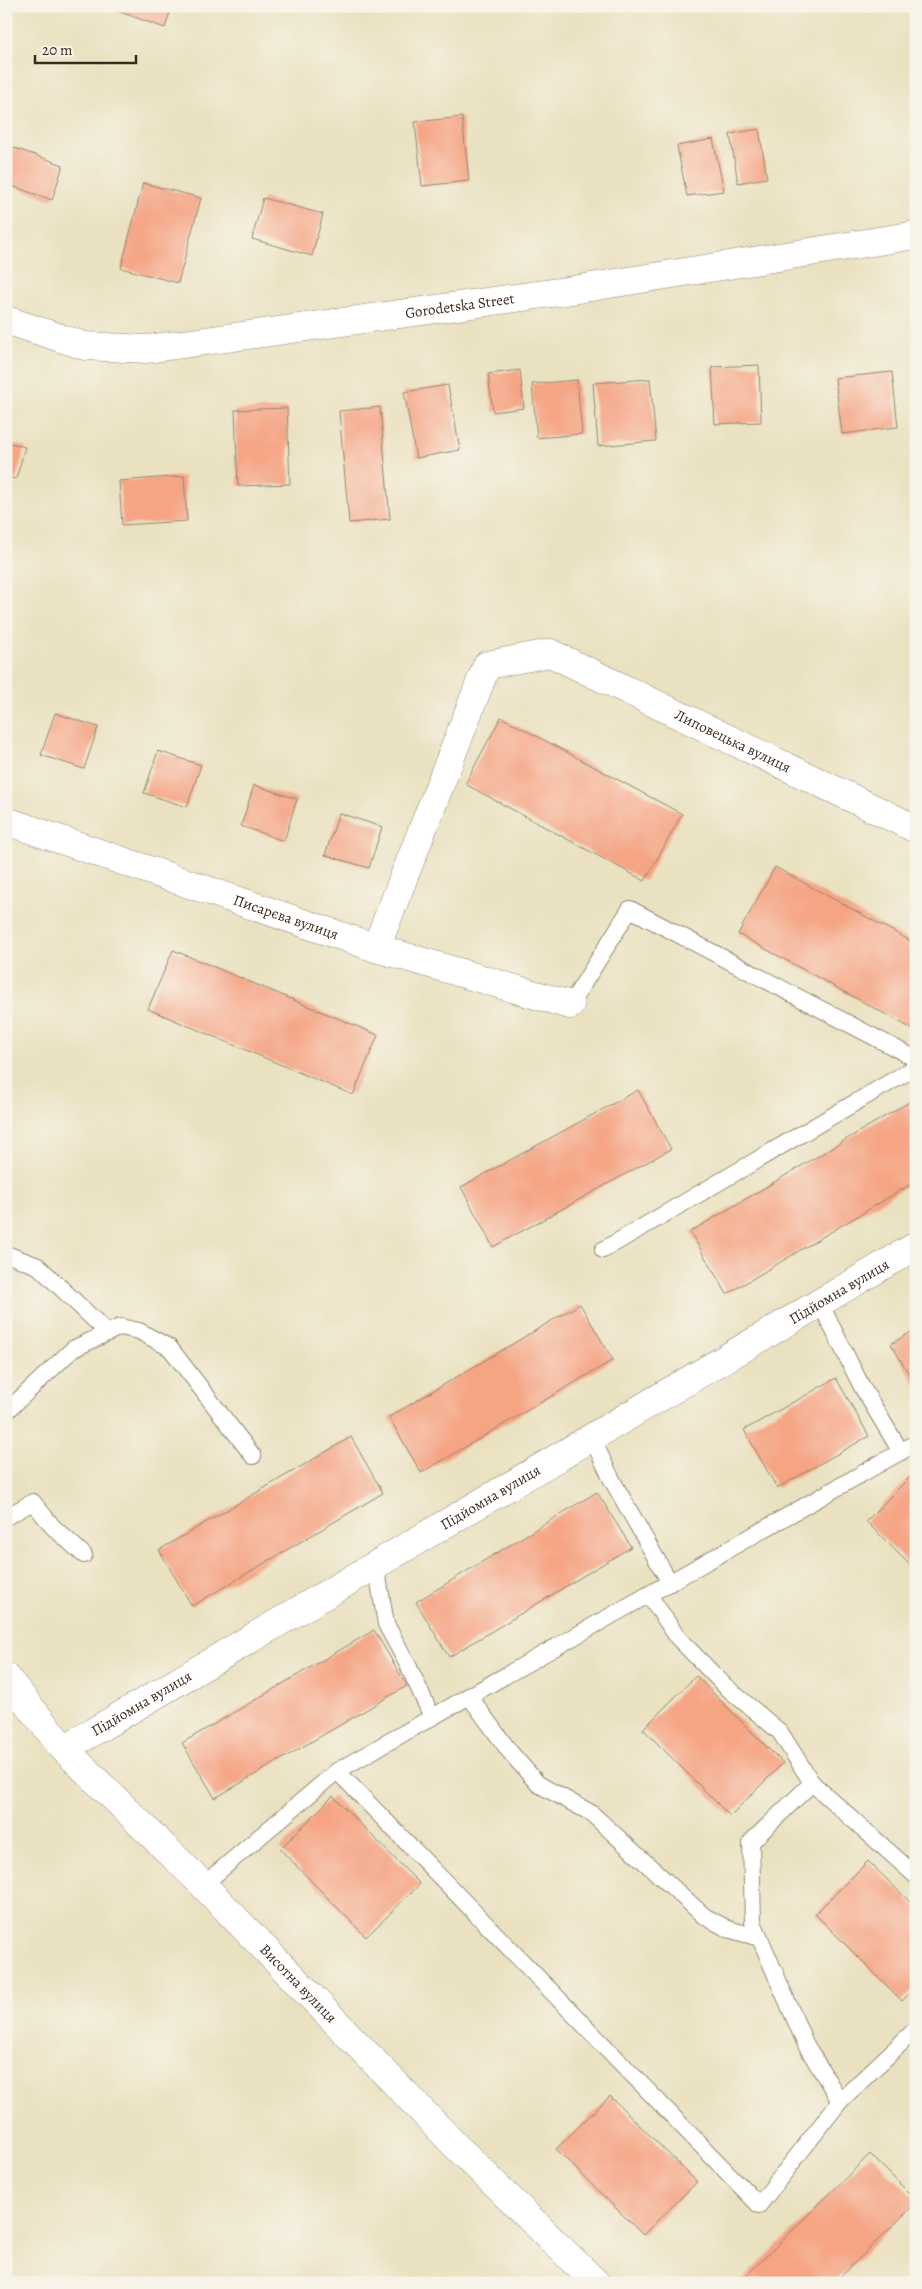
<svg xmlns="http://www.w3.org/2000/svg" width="922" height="2289" font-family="Alegreya,serif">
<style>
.building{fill:#f5a484}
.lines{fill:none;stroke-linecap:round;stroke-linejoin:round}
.service-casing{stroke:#92866f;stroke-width:18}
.minor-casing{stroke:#92866f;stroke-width:29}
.secondary-casing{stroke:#92866f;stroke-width:29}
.service{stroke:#fff;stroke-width:16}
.minor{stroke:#fff;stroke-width:28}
.secondary{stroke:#fff;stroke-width:28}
.labels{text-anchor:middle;stroke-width:4;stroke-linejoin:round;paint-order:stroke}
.street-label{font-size:15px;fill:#3b2a1e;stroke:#f7f3e8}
</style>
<rect width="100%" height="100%" fill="#f7f3e8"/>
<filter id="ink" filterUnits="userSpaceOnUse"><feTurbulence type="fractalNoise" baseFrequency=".02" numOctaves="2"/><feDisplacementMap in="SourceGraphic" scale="10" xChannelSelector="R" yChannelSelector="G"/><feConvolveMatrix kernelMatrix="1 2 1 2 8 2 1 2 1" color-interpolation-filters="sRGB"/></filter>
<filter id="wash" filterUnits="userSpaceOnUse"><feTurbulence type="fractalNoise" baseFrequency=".0096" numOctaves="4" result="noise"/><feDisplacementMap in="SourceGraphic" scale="20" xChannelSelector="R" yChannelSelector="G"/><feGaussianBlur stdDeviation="1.12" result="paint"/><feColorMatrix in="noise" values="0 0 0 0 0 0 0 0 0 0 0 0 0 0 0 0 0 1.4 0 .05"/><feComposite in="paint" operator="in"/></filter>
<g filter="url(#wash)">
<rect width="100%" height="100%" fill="#eae1c0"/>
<g id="blocks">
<g class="building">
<path d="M119,6H172L165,28L118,11Z"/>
<path d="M462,117L469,181L422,186L415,122Z"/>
<path d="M759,129L767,178L738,183L730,134Z"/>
<path d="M713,139L724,191L687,196L677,146Z"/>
<path d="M6,145L63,165L52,200L6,184Z"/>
<path d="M143,183L201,198L178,283L121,268Z"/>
<path d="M263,198L323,214L312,256L252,239Z"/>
<path d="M759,365L761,422L715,424L712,367Z"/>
<path d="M520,370L524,408L493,412L488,374Z"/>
<path d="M892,372L898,427L842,434L835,378Z"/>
<path d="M650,379L656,441L598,446L593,383Z"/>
<path d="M577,380L582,434L537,438L532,384Z"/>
<path d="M448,385L460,450L416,458L404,392Z"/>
<path d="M380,407L390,519L349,523L339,411Z"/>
<path d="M287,408L290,484L238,486L235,410Z"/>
<path d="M6,442L25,447L16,479L6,477Z"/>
<path d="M184,476L187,521L122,525L119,481Z"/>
<path d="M55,713L98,727L84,769L41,755Z"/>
<path d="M501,717L682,814L645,881L465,784Z"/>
<path d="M158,751L201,765L187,807L144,793Z"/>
<path d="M254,785L297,799L284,841L241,826Z"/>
<path d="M339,813L382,827L369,868L325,855Z"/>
<path d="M775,867L916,944V1031L738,934Z"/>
<path d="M173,950L378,1035L353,1095L148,1009Z"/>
<path d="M638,1090L671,1149L493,1247L461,1187Z"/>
<path d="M916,1098V1181L727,1294L690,1232Z"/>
<path d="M580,1304L613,1360L421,1473L389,1417Z"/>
<path d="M916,1329V1386L891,1344Z"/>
<path d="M836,1378L869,1436L777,1488L744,1430Z"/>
<path d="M351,1437L383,1493L192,1606L159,1550Z"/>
<path d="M916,1471V1571L866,1521Z"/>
<path d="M597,1492L631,1547L449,1657L416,1602Z"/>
<path d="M374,1630L407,1686L215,1798L182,1743Z"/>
<path d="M696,1676L783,1763L730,1816L643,1729Z"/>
<path d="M333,1796L420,1884L366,1937L280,1849Z"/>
<path d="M868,1861L916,1908V1987L902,2001L815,1914Z"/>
<path d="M610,2096L697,2182L643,2235L556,2149Z"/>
<path d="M870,2154L916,2200V2203L834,2283H739Z"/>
</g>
</g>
</g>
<g filter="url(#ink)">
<use href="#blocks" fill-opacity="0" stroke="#92866f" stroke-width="1"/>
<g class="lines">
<g class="service-casing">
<g id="service">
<path d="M570,1005L630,909L916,1059"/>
<path d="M603,1250L916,1067"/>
<path d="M6,1254L38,1266L108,1333"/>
<path d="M820,1303L862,1387L901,1452"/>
<path d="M6,1412L73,1349L120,1327L139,1331L170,1348L253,1456"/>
<path d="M592,1438L612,1480L670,1583"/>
<path d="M6,1517L33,1502L53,1527L84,1555"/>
<path d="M376,1565L386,1624L408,1665L432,1717"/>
<path d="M649,1595L678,1638L725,1686L780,1732L812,1783L751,1842L753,1922L806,2045L840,2101"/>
<path d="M469,1696L510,1752L538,1784L591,1813L704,1916L728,1929L760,1938"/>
<path d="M337,1771L759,2205L840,2101L916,2029"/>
<path d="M812,1783L916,1876"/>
<path d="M203,1885L337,1771L916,1443"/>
</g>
</g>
<g class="minor-casing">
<g id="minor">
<path id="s1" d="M6,821L376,948L570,1005"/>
<path id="s2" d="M376,948L487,665L550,653L916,829"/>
<path id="s3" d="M6,1677L64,1749L203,1885L456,2146L596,2283"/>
<path id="s4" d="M64,1749L916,1246"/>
</g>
</g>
<g class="secondary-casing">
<g id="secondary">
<path id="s5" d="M6,320L85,346L147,349L566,291L916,235"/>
</g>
</g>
<use href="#service" class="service"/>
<use href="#minor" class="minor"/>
<use href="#secondary" class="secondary"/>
</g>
</g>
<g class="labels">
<g class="street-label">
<text dy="5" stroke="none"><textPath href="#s5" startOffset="461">Gorodetska Street</textPath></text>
<text dy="5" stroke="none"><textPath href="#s2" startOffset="571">Липовецька вулиця</textPath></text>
<text dy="5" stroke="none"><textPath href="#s1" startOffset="296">Писарєва вулиця</textPath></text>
<text dy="5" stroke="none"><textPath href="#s4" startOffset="900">Підйомна вулиця</textPath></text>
<text dy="5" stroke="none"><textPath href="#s4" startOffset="495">Підйомна вулиця</textPath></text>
<text dy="5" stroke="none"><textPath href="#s4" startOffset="90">Підйомна вулиця</textPath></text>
<text dy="5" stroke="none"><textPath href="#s3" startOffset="424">Висотна вулиця</textPath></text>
</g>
</g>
<rect width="922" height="2289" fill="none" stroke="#f7f3e8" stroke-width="25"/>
<path d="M35 55v8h101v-8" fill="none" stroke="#3b2a1e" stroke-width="2.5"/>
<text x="42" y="55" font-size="15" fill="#3b2a1e" stroke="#f7f3e8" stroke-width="4" paint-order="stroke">20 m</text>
</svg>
